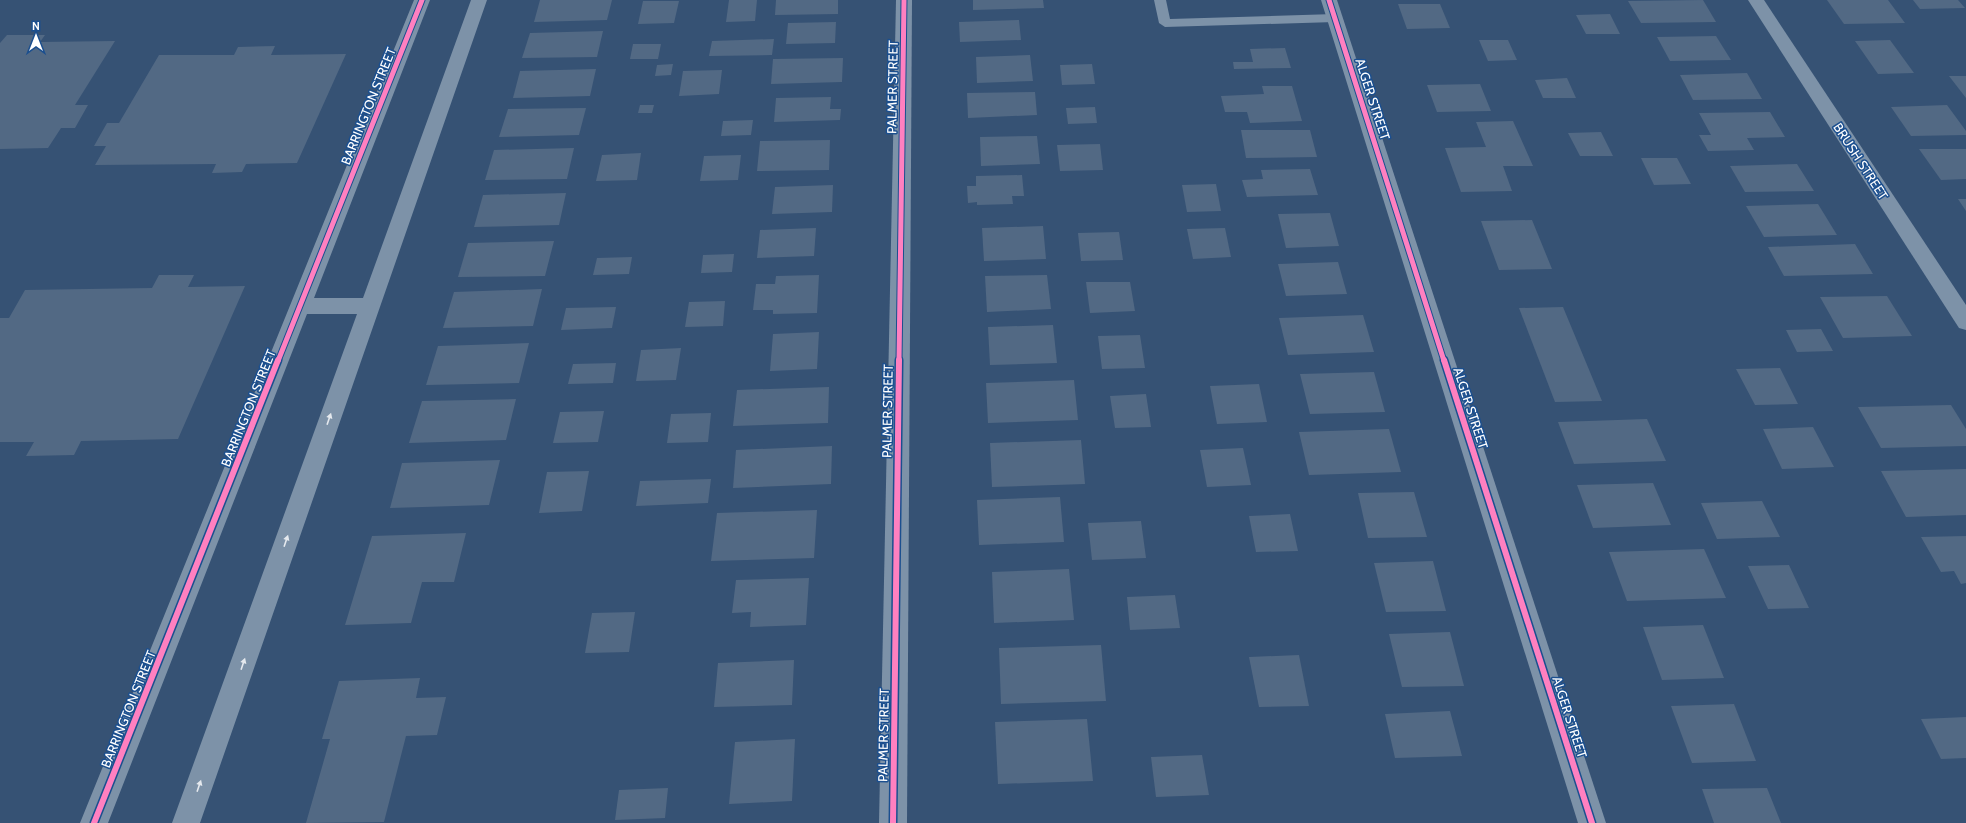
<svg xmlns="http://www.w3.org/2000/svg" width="1966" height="823" font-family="Cabin,sans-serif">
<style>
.building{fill:#526984}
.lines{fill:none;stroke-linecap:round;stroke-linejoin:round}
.lane{fill:#7d92a8;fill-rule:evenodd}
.street{fill:#7d92a8;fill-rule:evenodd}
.cycleway-far1-casing{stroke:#1b4f8f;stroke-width:7}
.cycleway-casing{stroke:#1b4f8f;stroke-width:9}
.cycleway-far1{stroke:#ff80c0;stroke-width:5}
.cycleway{stroke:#ff80c0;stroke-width:6}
.oneway{fill:#e5e9ee}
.labels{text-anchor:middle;stroke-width:3;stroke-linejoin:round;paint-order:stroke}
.street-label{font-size:13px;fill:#fff;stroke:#1b4f8f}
</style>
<rect width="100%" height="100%" fill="#365274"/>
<g class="building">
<path d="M540,0H612L607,20L534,22Z"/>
<path d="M729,0H757L755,21L726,22Z"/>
<path d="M776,0H838V14L775,15Z"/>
<path d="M973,0H1043L1044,8L973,10Z"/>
<path d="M1703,0L1716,22L1641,23L1628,1Z"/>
<path d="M1827,0H1888L1905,23L1844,24Z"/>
<path d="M1913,0H1958L1965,8L1920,9Z"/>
<path d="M643,1H679L674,23L638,24Z"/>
<path d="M1398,4H1440L1450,28L1407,29Z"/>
<path d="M1610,14L1620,34H1586L1576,15Z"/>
<path d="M1019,20L1021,40L960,42L959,22Z"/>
<path d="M836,22L835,43L786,44L788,23Z"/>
<path d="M603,31L597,57L522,58L530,33Z"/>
<path d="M7,35H45L40,42L115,41L75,105H88L75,128H61L48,148L0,149V43Z"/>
<path d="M1716,36L1731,60L1670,61L1657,37Z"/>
<path d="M774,39L772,55L709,56L712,41Z"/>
<path d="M1479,40H1508L1517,60L1488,61Z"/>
<path d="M1890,40L1914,73L1878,74L1855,41Z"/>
<path d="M633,44H661L658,59H630Z"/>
<path d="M275,46L271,55L346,54L297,163L246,164L242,172L212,173L216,164L95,165L106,146H94L107,123H119L159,55H234L238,47Z"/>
<path d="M1285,48L1291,68L1234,69L1233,62H1253L1250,49Z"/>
<path d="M1030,55L1033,81L977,83L976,57Z"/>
<path d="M843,58L842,82L771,84L773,59Z"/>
<path d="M673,64L671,75L655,76L657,65Z"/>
<path d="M1092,64L1095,84L1062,85L1060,65Z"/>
<path d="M596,69L590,96L513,98L520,71Z"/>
<path d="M722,70L719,94L679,96L683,71Z"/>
<path d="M1747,73L1762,99L1693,100L1680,75Z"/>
<path d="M1949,76H1966V98Z"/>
<path d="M1567,78L1576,98H1543L1535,80Z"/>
<path d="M1480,84L1491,111L1437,112L1427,85Z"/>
<path d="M1262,86H1292L1302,121L1250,123L1247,112H1225L1221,96L1264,94Z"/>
<path d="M1035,92L1037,115L968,118L967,93Z"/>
<path d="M831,97L830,109H841L840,120L774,122L776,98Z"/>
<path d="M640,105H654L652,113H638Z"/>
<path d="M1947,105L1966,131V135L1911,136L1891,107Z"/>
<path d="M1095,107L1097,123L1068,124L1066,108Z"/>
<path d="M586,108L579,135L499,137L508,109Z"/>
<path d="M1770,112L1785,137L1747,138L1754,150L1708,151L1699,135H1711L1699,113Z"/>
<path d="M753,120L751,135L721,136L723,121Z"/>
<path d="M1513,121L1533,166H1503L1512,191L1461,192L1445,148L1486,147L1476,122Z"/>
<path d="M1241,130H1310L1317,157L1246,158Z"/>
<path d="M1601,132L1613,156H1580L1568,133Z"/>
<path d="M1037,136L1040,164L981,166L980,137Z"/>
<path d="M830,140L829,170L757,171L760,141Z"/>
<path d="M1100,144L1103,170L1060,171L1057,145Z"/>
<path d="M574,148L567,179L485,180L494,150Z"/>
<path d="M1919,149H1966V179L1941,180Z"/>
<path d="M641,153L637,180L596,181L602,155Z"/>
<path d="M741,155L738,180L700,181L704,156Z"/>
<path d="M1641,158H1677L1691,184L1654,185Z"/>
<path d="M1797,164L1814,191L1745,192L1730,166Z"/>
<path d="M1310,169L1318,195L1247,197L1242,180L1263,179L1261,170Z"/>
<path d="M1022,175L1024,196H1012L1013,204L977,205V202L968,203L967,186H976V176Z"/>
<path d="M1216,184L1221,211L1187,212L1182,185Z"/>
<path d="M833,185L832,212L772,214L775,187Z"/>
<path d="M566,193L559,225L474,227L483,195Z"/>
<path d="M1958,199H1966V211Z"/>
<path d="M1818,204L1837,235L1764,237L1746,206Z"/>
<path d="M1330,213L1339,246L1286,248L1278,214Z"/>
<path d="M1532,220L1552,269L1499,270L1481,221Z"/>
<path d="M1043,226L1046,259L984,261L982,228Z"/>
<path d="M816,228L814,256L757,258L760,230Z"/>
<path d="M1225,228L1231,257L1193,259L1187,229Z"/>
<path d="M1119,232L1123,260L1081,261L1078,233Z"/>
<path d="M554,241L545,276L458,277L468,243Z"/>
<path d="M1855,244L1873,274L1784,276L1768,247Z"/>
<path d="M734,254L732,272L701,273L703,255Z"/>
<path d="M632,257L629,274L593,275L597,258Z"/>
<path d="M1338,262L1347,294L1286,296L1278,264Z"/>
<path d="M159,275H194L188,287L245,286L178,439L81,441L74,455L26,456L34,442H0V318H9L25,290L152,288Z"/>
<path d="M819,275L817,313L773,314V310H753L756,284H775L776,276Z"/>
<path d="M1047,275L1051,309L987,312L985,276Z"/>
<path d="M1086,282H1130L1135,311L1090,313Z"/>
<path d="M542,289L533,326L443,328L454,292Z"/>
<path d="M1887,296L1912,336L1843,338L1820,297Z"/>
<path d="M725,301L723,326L685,327L689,302Z"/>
<path d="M616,307L612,328L561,330L566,308Z"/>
<path d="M1563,307L1602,401L1555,402L1519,308Z"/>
<path d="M1363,315L1374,352L1288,355L1279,318Z"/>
<path d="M1053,325L1057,363L990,365L988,327Z"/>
<path d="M1821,329L1833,351L1797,352L1786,330Z"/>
<path d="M819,332L817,369L770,371L773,334Z"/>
<path d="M1140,335L1145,368L1102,369L1098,336Z"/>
<path d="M529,343L519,383L426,385L438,346Z"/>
<path d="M681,348L676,380L636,381L641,350Z"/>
<path d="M616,363L613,383L568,384L573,364Z"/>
<path d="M1780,368L1798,404L1755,405L1736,369Z"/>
<path d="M1374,372L1385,412L1310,414L1300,374Z"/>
<path d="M1074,380L1078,420L988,423L986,383Z"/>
<path d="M1259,384L1267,422L1217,424L1210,386Z"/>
<path d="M829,387L828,423L733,426L737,390Z"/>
<path d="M1146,394L1151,427L1115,428L1110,396Z"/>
<path d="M516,399L506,440L409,443L422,401Z"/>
<path d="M1951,405L1966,429V446L1881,448L1858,407Z"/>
<path d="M604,411L598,442L553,443L560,412Z"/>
<path d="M711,413L708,442L667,443L671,414Z"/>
<path d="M1647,419L1666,461L1574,464L1558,422Z"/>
<path d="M1813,427L1834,467L1782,469L1763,429Z"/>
<path d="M1389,429L1401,472L1309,475L1299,432Z"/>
<path d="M1081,440L1085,484L992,487L990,443Z"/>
<path d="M832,446L831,484L733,488L736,450Z"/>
<path d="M1243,448L1251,485L1207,487L1200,450Z"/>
<path d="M500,460L489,505L390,508L402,463Z"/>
<path d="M1966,469V515L1906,517L1881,471Z"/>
<path d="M589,471L582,511L539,513L547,472Z"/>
<path d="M711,479L708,503L636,506L640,481Z"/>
<path d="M1653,483L1671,525L1593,528L1577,485Z"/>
<path d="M1414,492L1427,537L1368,538L1358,493Z"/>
<path d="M1060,497L1064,542L979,545L977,500Z"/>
<path d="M1762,501L1780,537L1717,539L1701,503Z"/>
<path d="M817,510L814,558L711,561L717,513Z"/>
<path d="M1290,514L1298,551L1256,552L1249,516Z"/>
<path d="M1141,521L1146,558L1092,560L1088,523Z"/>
<path d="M466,533L454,582H422L411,623L345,625L372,536Z"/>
<path d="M1966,536V583L1961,584L1954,571L1941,572L1921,537Z"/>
<path d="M1704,549L1726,598L1627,601L1609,552Z"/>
<path d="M1433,561L1446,611L1386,612L1374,563Z"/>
<path d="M1789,565L1809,608L1768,609L1748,566Z"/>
<path d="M1069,569L1074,620L994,623L992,572Z"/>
<path d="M809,578L806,625L750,627L751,612L732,613L736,580Z"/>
<path d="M1175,595L1180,628L1130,630L1127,597Z"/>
<path d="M635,612L629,652L585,653L592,613Z"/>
<path d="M1703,625L1724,678L1662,680L1643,627Z"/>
<path d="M1450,632L1464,686L1402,687L1389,634Z"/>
<path d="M1101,645L1106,701L1001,704L999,648Z"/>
<path d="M1299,655L1309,706L1259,707L1249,657Z"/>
<path d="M794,660L792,705L714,707L718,663Z"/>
<path d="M420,678L416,698L446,697L437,735L406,736L384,822L306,823L330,739H322L339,681Z"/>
<path d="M1734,704L1756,761L1692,763L1671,706Z"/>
<path d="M1450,711L1462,756L1395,758L1385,714Z"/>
<path d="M1966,717V758L1941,759L1921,719Z"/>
<path d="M1087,719L1093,781L998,784L995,722Z"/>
<path d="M795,739L792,801L729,804L735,742Z"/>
<path d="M1202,755L1209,795L1156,797L1151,757Z"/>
<path d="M668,788L665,818L615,820L619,790Z"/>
<path d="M1767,788L1781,823H1714L1702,789Z"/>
</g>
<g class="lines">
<path class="lane" d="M1154,0H1166L1170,19L1335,14L1341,18L1335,22L1165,27L1159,23Z"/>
<g class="street">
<path d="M414,0H430L314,298H363L471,0H487L200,823H172L357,314H307L108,823H80Z"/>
<path d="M896,0H912L907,823H879Z"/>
<path d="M1321,0H1337L1606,823H1578Z"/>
<path d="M1748,0H1764L1966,305V330L1959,328Z"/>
</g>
<g class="cycleway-far1-casing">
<g id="cycleway-far1">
<path d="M1329,0L1444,361"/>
<path d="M278,361L422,0"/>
<path d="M899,361L904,0"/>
</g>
</g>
<g class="cycleway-casing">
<g id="cycleway">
<path d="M1444,360L1592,823"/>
<path d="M94,823L278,360"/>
<path d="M893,823L899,360"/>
</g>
</g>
<use href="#cycleway-far1" class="cycleway-far1"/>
<use href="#cycleway" class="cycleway"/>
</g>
<defs><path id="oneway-solid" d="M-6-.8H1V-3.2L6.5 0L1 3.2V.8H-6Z"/></defs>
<g class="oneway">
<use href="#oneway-solid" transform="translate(329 419) rotate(-71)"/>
<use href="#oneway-solid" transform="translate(286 541) rotate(-71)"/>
<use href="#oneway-solid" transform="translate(243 664) rotate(-71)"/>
<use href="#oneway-solid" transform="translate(199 786) rotate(-71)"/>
</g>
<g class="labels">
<g class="street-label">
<text transform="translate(892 87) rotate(-89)" y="5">PALMER STREET</text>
<text transform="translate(1373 99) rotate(72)" y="5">ALGER STREET</text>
<text transform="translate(368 106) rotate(-68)" y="5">BARRINGTON STREET</text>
<text transform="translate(1861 161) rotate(57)" y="5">BRUSH STREET</text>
<text transform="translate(248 408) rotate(-68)" y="5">BARRINGTON STREET</text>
<text transform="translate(1471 408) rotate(72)" y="5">ALGER STREET</text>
<text transform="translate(887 411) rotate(-89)" y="5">PALMER STREET</text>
<text transform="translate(128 709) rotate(-68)" y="5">BARRINGTON STREET</text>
<text transform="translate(1570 717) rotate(72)" y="5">ALGER STREET</text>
<text transform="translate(883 735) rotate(-89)" y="5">PALMER STREET</text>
</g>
</g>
<g transform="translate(36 36)" stroke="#1b4f8f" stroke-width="3" paint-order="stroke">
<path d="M0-3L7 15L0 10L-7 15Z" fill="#ffffff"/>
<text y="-6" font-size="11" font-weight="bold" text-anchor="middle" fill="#ffffff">N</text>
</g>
</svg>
